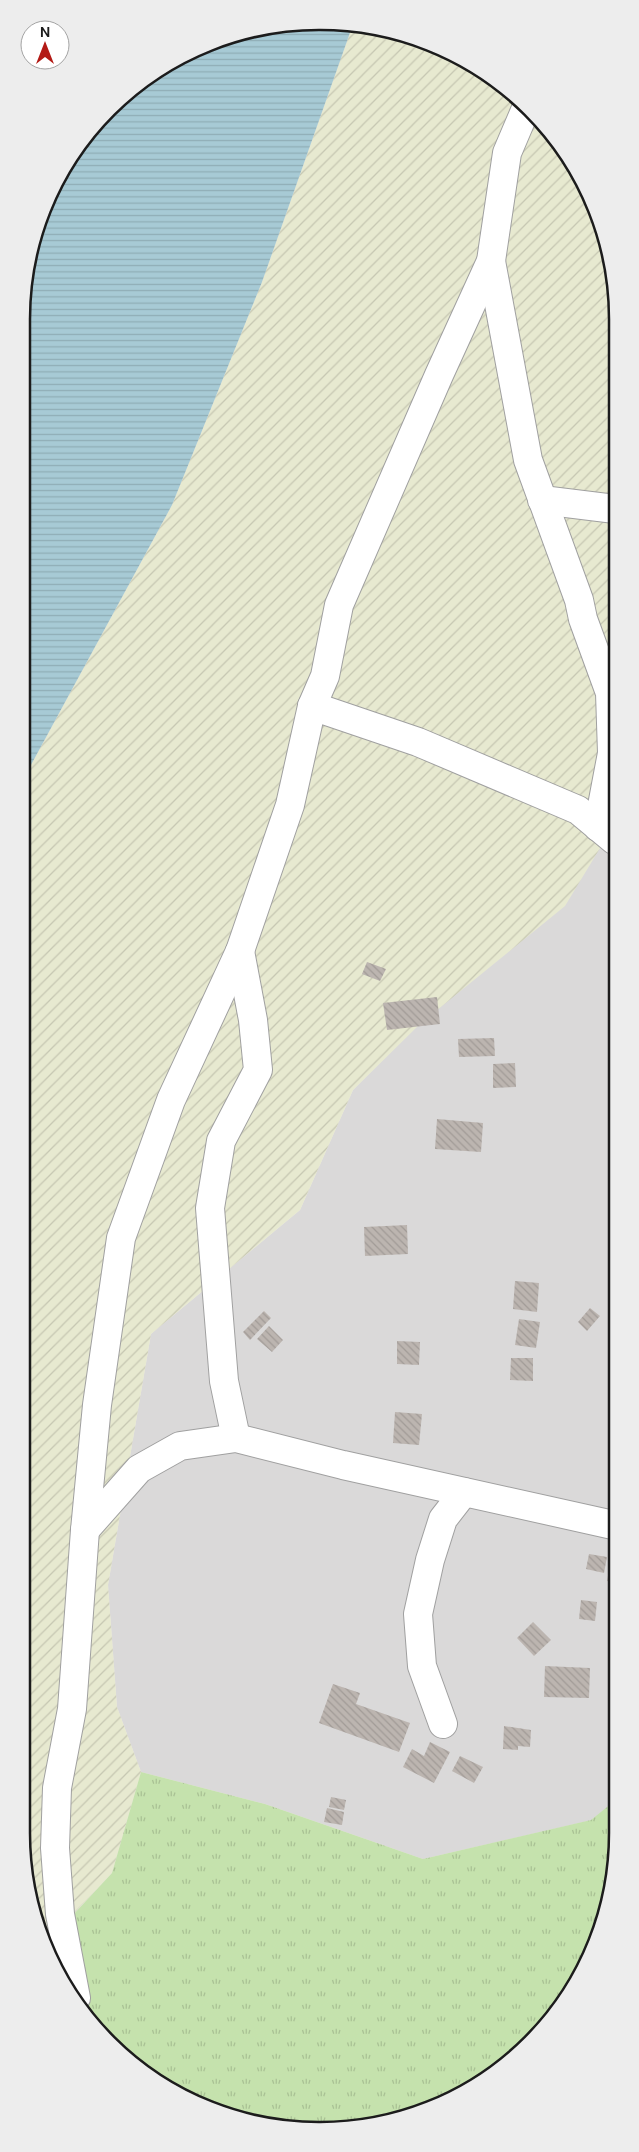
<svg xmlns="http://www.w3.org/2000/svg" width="639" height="2152" font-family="'DM Sans',sans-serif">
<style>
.residential{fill:#dad9d9}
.farmland{fill:url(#farmland-furrows)}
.grass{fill:url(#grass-tufts)}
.water{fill:url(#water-rules)}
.building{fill:url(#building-back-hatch)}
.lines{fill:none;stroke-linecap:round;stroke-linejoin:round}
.minor-casing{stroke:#a0a0a0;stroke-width:30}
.minor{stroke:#fff;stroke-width:28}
.rim{fill:none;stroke:#1c1c1c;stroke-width:2.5}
</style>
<defs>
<pattern id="farmland-furrows" width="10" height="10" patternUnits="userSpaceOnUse" patternTransform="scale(1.25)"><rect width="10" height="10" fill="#e7e9d0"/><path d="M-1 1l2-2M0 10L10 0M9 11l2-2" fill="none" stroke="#c6c7b2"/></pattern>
<pattern id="grass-tufts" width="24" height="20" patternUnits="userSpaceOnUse" patternTransform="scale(1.25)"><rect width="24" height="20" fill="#c5e2ad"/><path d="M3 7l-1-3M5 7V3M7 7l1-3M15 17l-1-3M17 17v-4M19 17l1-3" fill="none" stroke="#a9c194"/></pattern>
<pattern id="water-rules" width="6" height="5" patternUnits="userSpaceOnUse" patternTransform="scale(1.25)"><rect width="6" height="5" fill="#a7cad5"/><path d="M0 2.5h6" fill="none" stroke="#8fadb6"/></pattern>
<pattern id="building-back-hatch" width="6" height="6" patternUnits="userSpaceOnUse" patternTransform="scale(1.25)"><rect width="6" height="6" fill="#bcb5b0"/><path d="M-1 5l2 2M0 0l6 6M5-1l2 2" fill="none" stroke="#a19b97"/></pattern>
</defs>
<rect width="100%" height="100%" fill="#ece9e3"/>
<path class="residential" d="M614,825L612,1803L592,1820L423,1859L265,1804L141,1772L117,1707L108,1585L151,1334L300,1210L353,1090Z"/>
<path class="farmland" d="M352,27H377L468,61L531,109L587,188L615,281L614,825L565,906L420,1024L353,1090L300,1210L151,1334L108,1585L117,1707L141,1772L112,1873L44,1945L21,1832L25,776L172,505L262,282Z"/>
<path class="grass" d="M141,1772L265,1804L423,1859L591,1820L612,1803V1890L568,1998L501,2069L397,2121L300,2130L187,2100L95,2029L44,1946L112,1873Z"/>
<path class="water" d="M261,27H352L262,282L172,505L25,776L27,262L71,154L154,72Z"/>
<g class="building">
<path d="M367,962L386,969L380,981L362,974Z"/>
<path d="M437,997L440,1024L387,1030L383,1003Z"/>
<path d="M494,1038L495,1056L459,1057L458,1039Z"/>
<path d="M515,1063L516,1087L493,1088V1064Z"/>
<path d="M437,1119L483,1123L481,1152L435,1149Z"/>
<path d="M407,1225L408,1254L365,1256L364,1227Z"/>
<path d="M515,1281L539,1283L537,1312L513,1309Z"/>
<path d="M590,1308L600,1316L587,1331L578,1322Z"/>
<path d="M264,1311L271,1318L250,1340L243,1332Z"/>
<path d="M519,1319L540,1322L536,1348L515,1345Z"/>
<path d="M269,1326L283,1340L272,1352L257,1339Z"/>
<path d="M397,1341L420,1342L419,1365L397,1364Z"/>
<path d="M511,1358H533V1381L510,1380Z"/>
<path d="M395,1412L422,1414L419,1445L393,1443Z"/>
<path d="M589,1554L607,1557L604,1573L586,1569Z"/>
<path d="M612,1555H613V1582L607,1581Z"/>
<path d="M581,1600L597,1602L595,1621L579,1619Z"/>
<path d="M533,1622L551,1640L534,1656L517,1638Z"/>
<path d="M545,1666L590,1668L589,1698L544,1697Z"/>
<path d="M333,1684L360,1693L356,1704L410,1723L399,1752L319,1723Z"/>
<path d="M504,1726L531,1730L530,1747L518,1746V1750L503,1749Z"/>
<path d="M430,1742L450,1752L434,1783L403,1767L412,1749L424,1756Z"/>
<path d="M460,1756L483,1767L474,1783L452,1771Z"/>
<path d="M331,1797L346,1800L344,1810L329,1807Z"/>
<path d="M327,1808L344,1812L342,1825L324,1822Z"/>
</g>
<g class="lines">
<g class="minor-casing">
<g id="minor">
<path d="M491,261L528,460L579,600L583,619L610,693L612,753L598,827"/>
<path d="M542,500L615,509"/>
<path d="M312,706L418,742L578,810L614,840"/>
<path d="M236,1438L224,1381L210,1208L221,1141L258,1070L253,1020L240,951"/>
<path d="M85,1530L139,1469L180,1446L236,1438L343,1465L613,1525"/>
<path d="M443,1724L422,1666L418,1614L430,1560L443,1519L464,1492"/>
<path d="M76,1998L60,1914L55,1848L57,1788L72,1709L85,1530L97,1405L121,1238L171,1100L240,951L290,805L312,706L325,676L339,605L439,375L491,261L507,153L527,106"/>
</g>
</g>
<use href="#minor" class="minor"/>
</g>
<path d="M0 0H639V2152H0ZM319 30H320A289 289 0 0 1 609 319V1833A289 289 0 0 1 320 2122H319A289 289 0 0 1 30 1833V319A289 289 0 0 1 319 30Z" fill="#ededed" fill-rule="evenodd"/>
<path class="rim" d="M319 30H320A289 289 0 0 1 609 319V1833A289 289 0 0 1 320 2122H319A289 289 0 0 1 30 1833V319A289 289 0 0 1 319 30Z"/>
<g transform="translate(45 45)"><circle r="24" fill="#ffffff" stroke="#a4a4a4"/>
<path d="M0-4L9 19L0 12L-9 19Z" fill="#b31a15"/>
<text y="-8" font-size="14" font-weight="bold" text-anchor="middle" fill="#1c1c1c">N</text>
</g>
</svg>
